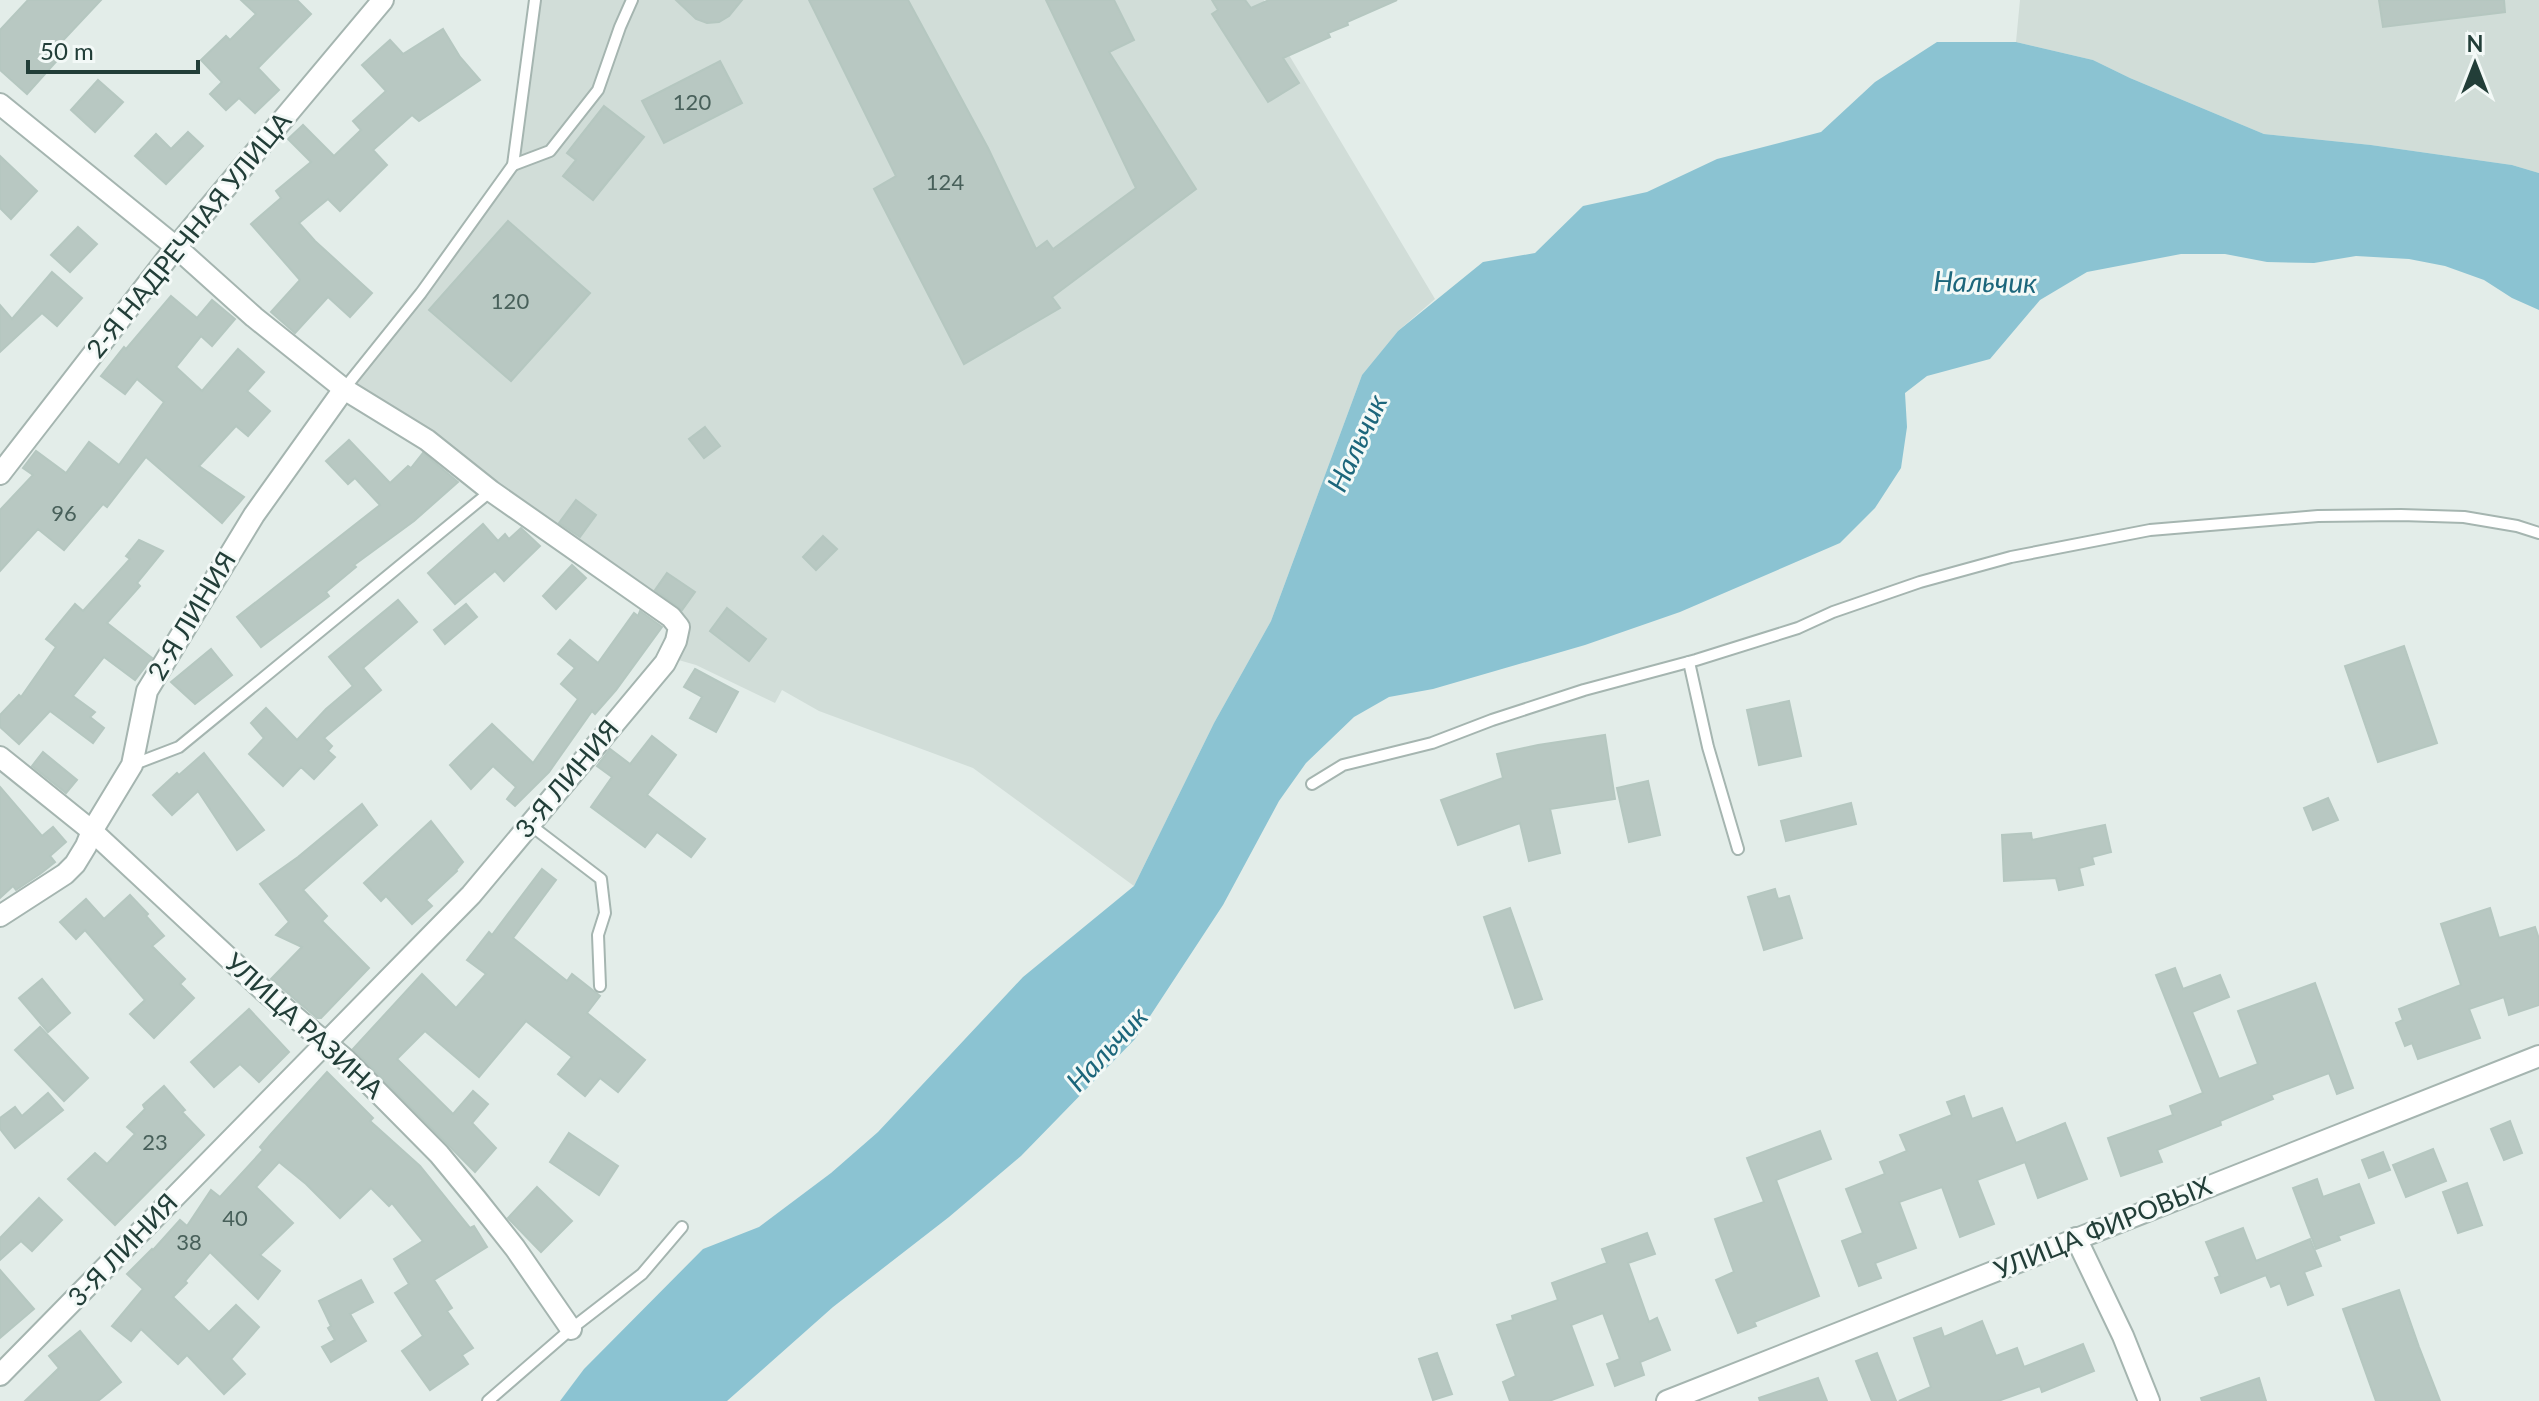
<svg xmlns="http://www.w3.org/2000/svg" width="2539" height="1401" font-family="Lato,sans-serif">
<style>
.built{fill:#d1ddd8}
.water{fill:#8bc3d2}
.building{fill:#b8c8c2;stroke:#b5c7c0;stroke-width:2}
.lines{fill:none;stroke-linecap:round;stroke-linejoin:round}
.lane-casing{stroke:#a5b5b0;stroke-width:14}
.street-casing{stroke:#a5b5b0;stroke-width:24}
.lane{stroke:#fff;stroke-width:10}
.street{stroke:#fff;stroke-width:20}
.labels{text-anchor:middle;stroke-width:6;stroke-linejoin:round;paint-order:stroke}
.number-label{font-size:22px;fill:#48605a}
.street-label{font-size:26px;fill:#223e38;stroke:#f3f9f7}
.water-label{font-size:28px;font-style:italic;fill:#1c667b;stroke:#f3f9f7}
</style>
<rect width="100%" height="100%" fill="#e3ede9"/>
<g class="built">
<path d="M535,0H1264L1286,50L1435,299L1398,331L1362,375L1271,621L1214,723L1134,886L973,768L819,711L782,690L775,703L696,665L668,657L679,627L344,389L513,165Z"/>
<path d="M2020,0H2539V173L2512,165L2371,145L2264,134L2130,78L2093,60L2016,42Z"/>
</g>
<path class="water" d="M1937,42H2016L2093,60L2130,78L2264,134L2371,145L2512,165L2539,173V310L2512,298L2484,280L2445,266L2409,259L2356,256L2314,263L2267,262L2225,254H2181L2087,272L2040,300L1990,359L1927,376L1905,393L1907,427L1901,468L1875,508L1840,543L1680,612L1585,645L1433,689L1389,697L1354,717L1306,763L1279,801L1223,905L1135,1039L1021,1156L949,1217L833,1307L727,1401H560L584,1369L703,1249L759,1227L831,1173L878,1132L1023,977L1134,886L1214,723L1271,621L1362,375L1398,331L1483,262L1535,253L1583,206L1647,192L1717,159L1821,132L1875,82Z"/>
<g class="building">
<path d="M28,0H101L54,50L61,56L27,94L0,70V30Z"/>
<path d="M241,0H297L311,14L258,68L279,90L255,113L239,98L226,110L210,94L222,82L201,60L226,36L230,40L256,14Z"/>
<path d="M676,0H742L729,16L719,22L707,23L696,19Z"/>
<path d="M809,0H908L988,148L1036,249L1047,241L1053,249L1136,188L1046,0H1114L1134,40L1109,52L1196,189L1052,297L1060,308L964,364L874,189L896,176Z"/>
<path d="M1212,0H1245L1251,8L1269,0H1397L1347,22L1348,25L1328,33L1330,37L1283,58L1299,83L1268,102L1212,14L1218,10Z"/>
<path d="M2379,0H2504L2505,12L2383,27Z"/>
<path d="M443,29L460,57L480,80L419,121L412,115L373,150L387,165L340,211L328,199L299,223L315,241L372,293L350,317L328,297L295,333L271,312L300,280L251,224L281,198L276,191L311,162L288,139L303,125L334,156L361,130L353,121L386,91L362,65L390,40L403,54Z"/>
<path d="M720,61L742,103L664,143L642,101Z"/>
<path d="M98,80L123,102L95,132L71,110Z"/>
<path d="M604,106L644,137L593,200L563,176L576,160L567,153Z"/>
<path d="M188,132L203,146L166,184L135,156L156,134L171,149Z"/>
<path d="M0,156L37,191L11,219L0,208Z"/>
<path d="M508,221L590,293L511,381L429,310Z"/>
<path d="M78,227L97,244L70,272L51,255Z"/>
<path d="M52,272L82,298L57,326L42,313L0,352V305L12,319Z"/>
<path d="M171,296L197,318L212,300L235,319L212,346L201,336L176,367L202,391L238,349L264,372L247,391L270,411L248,436L236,426L199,466L244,497L222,523L146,457L107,507L103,504L64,550L38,529L0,571V510L33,475L23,468L36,451L66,473L89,442L119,465L164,402L137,379L125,394L101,376L124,347L126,349Z"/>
<path d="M705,427L720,446L704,458L689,439Z"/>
<path d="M349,440L390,483L408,466L411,468L423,453L458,482L414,521L354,565L356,567L326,592L329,596L261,647L237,617L380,505L355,478L348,484L326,461Z"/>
<path d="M576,500L596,515L580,537L559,523Z"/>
<path d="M483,524L498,541L505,534L509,539L521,528L540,546L504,581L495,571L455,604L428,573Z"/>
<path d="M823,536L837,549L816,570L803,557Z"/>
<path d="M139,540L163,551L137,583L140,586L107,623L152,658L135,680L104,657L73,696L95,712L90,717L104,728L93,743L50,711L19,744L0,727V715L19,695L21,697L56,647L46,639L75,604L83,611L130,559L126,556Z"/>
<path d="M572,565L586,578L556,609L543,596Z"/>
<path d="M667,573L695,592L682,610L655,590Z"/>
<path d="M398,600L417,622L363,668L381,690L324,738L332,746L328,751L335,757L314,779L301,767L283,786L249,754L264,738L251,723L266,708L297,740L326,709L353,686L329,657Z"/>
<path d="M466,604L477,617L445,644L434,630Z"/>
<path d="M727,608L766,639L749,661L710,631Z"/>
<path d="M640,611L662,627L616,690L595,714L592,711L549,772L515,806L507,799L516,787L493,766L471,789L450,765L492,724L533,763L578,699L561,684L575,668L558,654L570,640L598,663L634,613L638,616Z"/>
<path d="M2404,646L2437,743L2378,762L2345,666Z"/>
<path d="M211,649L232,675L195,704L171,682Z"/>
<path d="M695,669L738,692L716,732L690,718L702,697L684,687Z"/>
<path d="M1789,701L1801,756L1759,765L1747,710Z"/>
<path d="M1605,735L1615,799L1550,809L1560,853L1529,861L1520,823L1458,845L1441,800L1503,778L1497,754L1538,745Z"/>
<path d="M652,736L676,755L647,795L705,839L691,857L657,832L645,847L591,807L612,777L597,766L610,749L630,764Z"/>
<path d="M43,752L77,780L66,793L32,766Z"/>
<path d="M204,753L264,830L237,850L198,791L172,815L153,795L177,773L179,775Z"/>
<path d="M1648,781L1660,835L1629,842L1617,788Z"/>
<path d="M0,787L42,836L53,827L66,842L50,856L55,862L40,874L16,890L13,886L0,898Z"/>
<path d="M2328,798L2338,820L2313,830L2304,808Z"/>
<path d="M1851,803L1856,824L1786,841L1781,821Z"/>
<path d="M362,804L377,825L303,890L327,916L322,921L369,968L321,1018H317L271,979L302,947L276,935L289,922L260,884L298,857Z"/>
<path d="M431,821L463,862L456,870L457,871L426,900L432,906L412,924L386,896L381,901L364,883Z"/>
<path d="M2105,825L2111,852L2092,857L2094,864L2079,868L2083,885L2059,890L2056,878L2004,881L2002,835L2031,833L2032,840Z"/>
<path d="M542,869L556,880L513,938L567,981L572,974L600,996L587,1013L645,1060L618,1092L600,1078L585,1096L558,1074L572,1057L526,1021L479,1077L425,1031L397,1059L453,1114L473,1091L488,1104L472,1123L496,1148L475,1172L353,1049L422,974L456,1008L486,974L467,960L489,932L492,935Z"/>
<path d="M1775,889L1778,899L1789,896L1802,938L1764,950L1748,897Z"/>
<path d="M130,895L148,914L146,916L164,936L152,946L185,979L180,984L194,998L154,1038L130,1014L145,1000L85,930L76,939L60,922L86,899L104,919Z"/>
<path d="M1510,908L1542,999L1515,1008L1484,917Z"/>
<path d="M2490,908L2499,938L2535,927L2539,939V1005L2509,1015L2504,997L2469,1009L2480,1038L2418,1059L2412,1043L2405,1046L2396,1023L2403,1020L2399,1009L2461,985L2441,924Z"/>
<path d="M2175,968L2183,989L2220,975L2229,997L2192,1012L2219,1079L2258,1064L2238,1011L2315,983L2353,1088L2337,1094L2329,1073L2271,1095L2273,1099L2220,1121L2221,1125L2157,1150L2162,1162L2121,1176L2108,1138L2173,1115L2170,1106L2203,1093L2156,975Z"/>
<path d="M42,979L70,1013L48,1032L19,998Z"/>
<path d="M249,1009L289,1052L259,1082L240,1064L214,1087L191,1062Z"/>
<path d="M40,1027L88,1078L64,1101L15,1050Z"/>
<path d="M327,1072L373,1118L370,1121L420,1166L470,1228L474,1226L487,1247L434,1280L452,1308L447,1311L473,1348L462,1355L468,1364L430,1390L402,1351L423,1336L395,1293L409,1284L394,1259L423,1241L392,1203L389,1206L371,1188L340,1218L306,1184L279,1162L256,1187L293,1223L260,1255L280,1271L258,1299L210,1252L185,1281L187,1283L173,1297L209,1332L236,1305L259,1327L231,1359L245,1374L224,1394L187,1355L178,1364L141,1329L131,1341L112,1326L143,1289L127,1274L152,1249L153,1250L180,1220L187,1226L211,1190L220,1197L263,1150L260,1147L271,1134Z"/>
<path d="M164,1086L185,1110L182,1112L204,1135L115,1225L68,1179L95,1153L107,1164L135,1134L127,1127L145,1109L143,1105Z"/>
<path d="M48,1093L63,1110L15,1148L0,1129V1118L15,1107L22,1116Z"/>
<path d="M1964,1096L1972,1119L2002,1108L2016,1143L2065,1123L2087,1179L2038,1198L2025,1162L1977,1180L1994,1224L1960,1237L1942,1187L1899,1202L1916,1248L1875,1263L1881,1278L1859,1286L1842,1241L1863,1233L1846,1189L1885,1174L1880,1162L1907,1151L1900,1135L1952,1115L1947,1102Z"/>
<path d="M2510,1121L2522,1153L2504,1160L2491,1129Z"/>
<path d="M1820,1131L1831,1159L1776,1180L1819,1296L1754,1322L1756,1326L1738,1333L1716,1280L1734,1272L1715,1219L1764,1202L1747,1158Z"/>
<path d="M569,1133L618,1166L599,1195L550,1162Z"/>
<path d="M2433,1149L2446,1181L2406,1197L2393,1165Z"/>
<path d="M2383,1152L2390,1170L2369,1178L2362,1160Z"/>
<path d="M2317,1179L2323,1197L2359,1184L2374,1223L2338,1236L2340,1240L2316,1249L2293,1188Z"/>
<path d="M2467,1183L2482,1225L2458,1233L2443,1192Z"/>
<path d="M537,1187L572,1221L541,1252L508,1218Z"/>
<path d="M39,1198L62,1220L32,1251L21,1241L0,1260V1238Z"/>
<path d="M2243,1228L2256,1261L2310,1239L2321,1266L2304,1272L2313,1295L2288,1305L2280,1283L2271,1287L2266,1275L2221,1293L2215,1278L2220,1276L2206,1242Z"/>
<path d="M1647,1233L1655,1254L1628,1263L1649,1322L1657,1318L1670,1350L1640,1362L1644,1375L1615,1386L1607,1364L1620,1359L1603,1313L1571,1325L1593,1385L1549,1401H1510L1503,1382L1516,1376L1497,1325L1513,1320L1512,1316L1558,1300L1552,1283L1607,1263L1602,1249Z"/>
<path d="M0,1270L34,1309L0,1338Z"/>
<path d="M361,1280L373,1302L350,1314L366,1341L331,1362L322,1347L335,1340L328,1328L331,1326L319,1301Z"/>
<path d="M2399,1290L2419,1347L2440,1401H2376L2343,1309Z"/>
<path d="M1982,1321L1996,1356L2017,1348L2024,1367L2083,1344L2094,1371L2042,1392L2040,1386L1998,1401H1899L1931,1387L1914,1338L1941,1328L1944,1337Z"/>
<path d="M80,1331L121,1382L98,1401H25L59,1368L49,1356Z"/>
<path d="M1437,1353L1452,1394L1433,1400L1419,1359Z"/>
<path d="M1877,1353L1896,1401H1872L1856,1361Z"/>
<path d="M1818,1378L1827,1401H1760L1759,1398Z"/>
<path d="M2259,1378L2266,1401H2202L2201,1398Z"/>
</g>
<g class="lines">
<g class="lane-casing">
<g id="lane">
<path d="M513,165L550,151L598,90L620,27L632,0"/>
<path d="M344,389L421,293L513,165L535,0"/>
<path d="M1689,662L1708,747L1738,849"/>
<path d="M132,765L179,747L491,491"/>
<path d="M1312,784L1343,765L1432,743L1492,720L1584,690L1696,660L1798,628L1833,612L1920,582L2011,557L2150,530L2318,516L2401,515L2464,517L2517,526L2539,533"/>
<path d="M529,824L601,879L605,913L598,935L600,986"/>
<path d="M488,1401L571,1329L642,1274L682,1227"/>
</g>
</g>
<g class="street-casing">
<g id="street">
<path d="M0,104L176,247L254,317L344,389L427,440L491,491L671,617L679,627L676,641L665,663L471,895L0,1375"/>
<path d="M0,474L176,247L383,0"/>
<path d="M0,757L92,831L263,990L346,1060L439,1154L477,1200L515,1248L571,1329"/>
<path d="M0,916L65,874L75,864L86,846L92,831L132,765L147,691L254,515L344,389"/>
<path d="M2076,1238L2123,1336L2149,1401"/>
<path d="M1667,1401L2539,1056"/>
</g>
</g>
<use href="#lane" class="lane"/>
<use href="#street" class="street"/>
</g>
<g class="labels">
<g class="number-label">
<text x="692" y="110">120</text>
<text x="945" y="190">124</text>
<text x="510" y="309">120</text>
<text x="64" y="521">96</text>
<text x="155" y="1150">23</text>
<text x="235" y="1226">40</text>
<text x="189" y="1250">38</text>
</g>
<g class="street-label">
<text transform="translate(189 235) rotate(-51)" y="9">2-Я НАДРЕЧНАЯ УЛИЦА</text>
<text transform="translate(192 616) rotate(-59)" y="9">2-Я ЛИНИЯ</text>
<text transform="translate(567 779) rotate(-50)" y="9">3-Я ЛИНИЯ</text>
<text transform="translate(304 1026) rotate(42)" y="9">УЛИЦА РАЗИНА</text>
<text transform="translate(2103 1228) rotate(-22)" y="9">УЛИЦА ФИРОВЫХ</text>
<text transform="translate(123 1250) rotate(-46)" y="9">3-Я ЛИНИЯ</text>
</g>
<g class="water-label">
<text transform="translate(1985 282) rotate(1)" y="10">Нальчик</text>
<text transform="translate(1357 443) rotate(-65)" y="10">Нальчик</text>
<text transform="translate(1107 1049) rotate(-47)" y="10">Нальчик</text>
</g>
</g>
<g transform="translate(2475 64)" stroke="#f3f9f7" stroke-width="6" paint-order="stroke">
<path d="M0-6L14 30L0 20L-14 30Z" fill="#223e38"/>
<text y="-12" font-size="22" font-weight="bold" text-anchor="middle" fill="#223e38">N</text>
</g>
<path d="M28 60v12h170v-12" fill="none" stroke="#223e38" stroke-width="4"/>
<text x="40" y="60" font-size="24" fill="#223e38" stroke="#f3f9f7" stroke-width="6" paint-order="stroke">50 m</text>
</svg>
